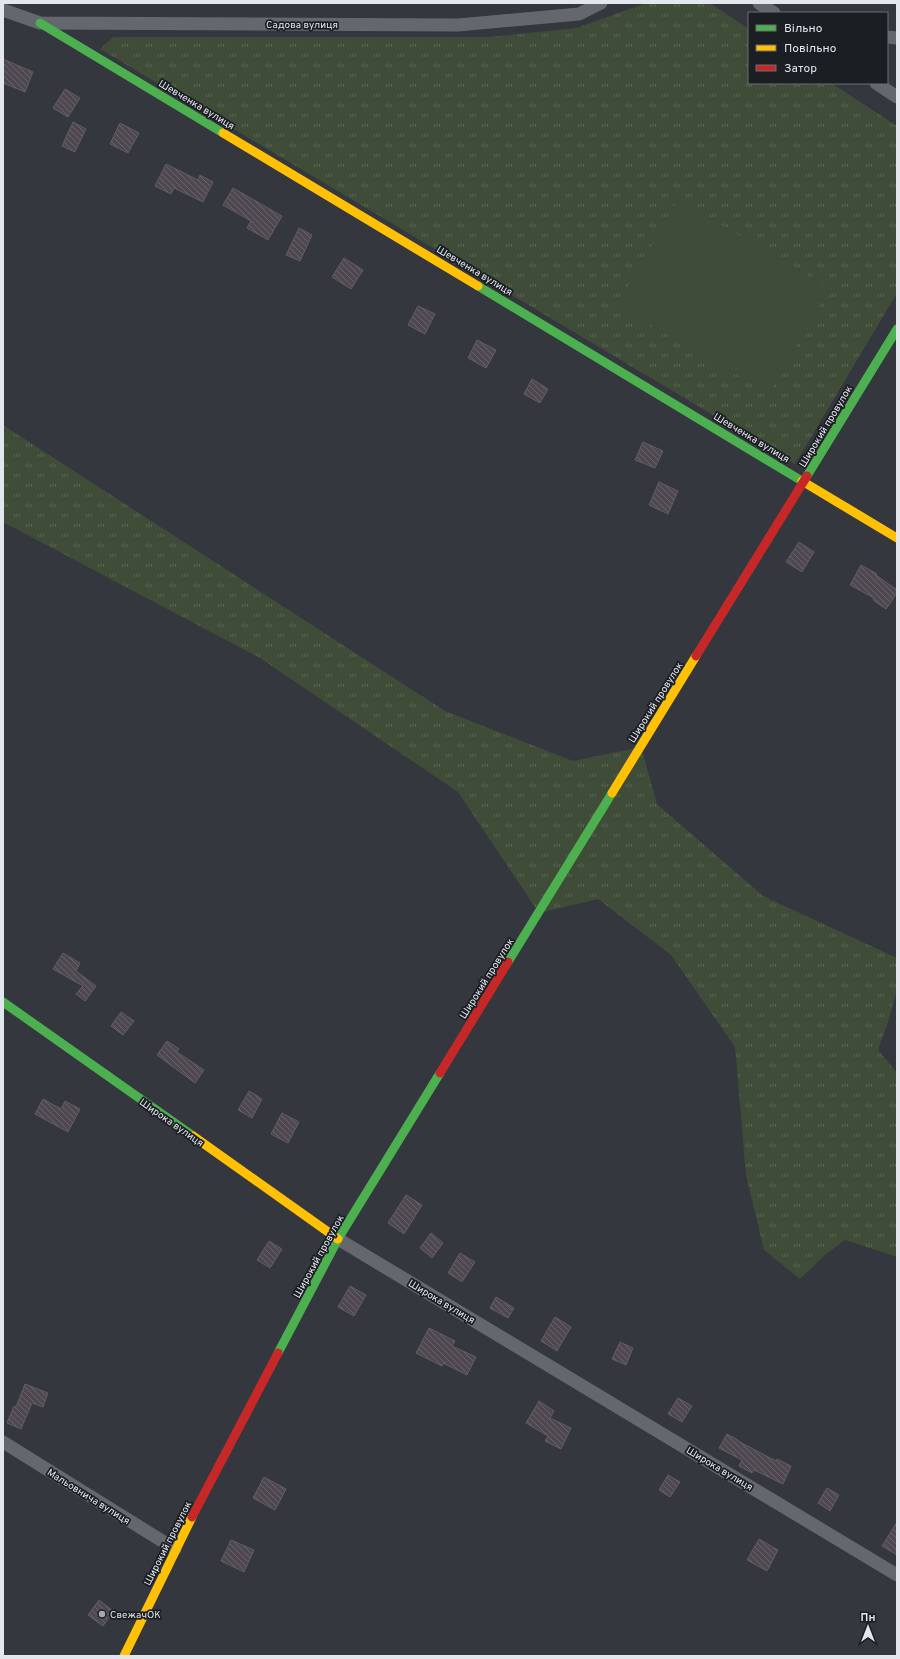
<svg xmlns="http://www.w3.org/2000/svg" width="900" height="1659" font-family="Overpass,sans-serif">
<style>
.grass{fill:url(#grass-tufts)}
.pitch{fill:#3f4c37}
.building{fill:url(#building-back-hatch);stroke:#5f5e62}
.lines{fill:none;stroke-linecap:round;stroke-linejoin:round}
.street{stroke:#64676c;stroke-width:13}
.fast{stroke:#4caf50;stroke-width:9}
.slow{stroke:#ffc107;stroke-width:9}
.jam{stroke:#c62828;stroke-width:9}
.poi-dot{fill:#a5a9af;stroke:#1b1e23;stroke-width:1.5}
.labels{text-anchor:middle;stroke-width:3.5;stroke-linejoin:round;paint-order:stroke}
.street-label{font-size:10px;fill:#e2e6ed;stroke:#1b1e23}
.poi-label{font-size:10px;fill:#e2e6ed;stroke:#1b1e23;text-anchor:start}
</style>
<defs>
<pattern id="grass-tufts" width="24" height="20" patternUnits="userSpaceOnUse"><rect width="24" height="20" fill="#3f4c37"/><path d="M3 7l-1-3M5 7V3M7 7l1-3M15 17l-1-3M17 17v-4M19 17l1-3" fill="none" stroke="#5a6654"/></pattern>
<pattern id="building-back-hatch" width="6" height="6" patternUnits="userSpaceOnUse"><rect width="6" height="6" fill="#504850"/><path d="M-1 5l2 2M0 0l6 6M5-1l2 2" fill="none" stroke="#69626a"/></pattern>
</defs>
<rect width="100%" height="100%" fill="#34373d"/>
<g class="grass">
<path d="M646,3H710L749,29V83H831L897,126V293L795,464L100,49L113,37H489L577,28Z"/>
<path d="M3,425L445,711L573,761L641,747L657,804L763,896L897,958V989L889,1019L878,1050L897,1073V1257L845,1240L825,1255L800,1279L764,1250L746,1175L735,1047L671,955L598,899L539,913L458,792L260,658L3,522Z"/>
</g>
<path class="pitch" d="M678,200L829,288L769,393L617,306Z"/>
<g class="building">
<path d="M3,59L33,72L25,92L3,83Z"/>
<path d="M65,89L80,98L68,117L53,108Z"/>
<path d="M73,122L86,129L75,152L62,146Z"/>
<path d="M120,123L139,133L128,153L110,144Z"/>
<path d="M166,164L198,180L200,175L213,182L203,202L174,188L171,194L155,186Z"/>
<path d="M233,188L282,216L268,240L247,228L251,221L223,205Z"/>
<path d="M299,228L312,235L300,261L286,255Z"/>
<path d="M344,258L363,270L351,289L332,277Z"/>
<path d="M418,306L435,314L425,334L408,325Z"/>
<path d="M477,340L496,350L486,368L468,358Z"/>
<path d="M532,379L548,389L540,403L524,394Z"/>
<path d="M643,442L663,451L655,468L635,460Z"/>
<path d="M659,482L678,491L668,514L649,505Z"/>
<path d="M799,542L814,552L802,572L786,562Z"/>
<path d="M861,565L877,574L876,575L897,590V593L886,609L873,600L874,598L850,585Z"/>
<path d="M63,953L80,963L76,971L96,986L85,1001L76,994L83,986L53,969Z"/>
<path d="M121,1012L134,1021L123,1035L111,1026Z"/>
<path d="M167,1041L179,1049L177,1052L204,1070L195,1083L157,1055Z"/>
<path d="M249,1091L262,1099L252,1118L238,1110Z"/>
<path d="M43,1099L61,1109L65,1101L80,1109L68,1132L35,1114Z"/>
<path d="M282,1113L299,1122L288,1143L271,1134Z"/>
<path d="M406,1195L422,1205L404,1234L388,1223Z"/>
<path d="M431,1233L443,1243L432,1258L420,1248Z"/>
<path d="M269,1241L282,1249L270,1268L257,1260Z"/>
<path d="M460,1253L475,1262L462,1282L448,1273Z"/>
<path d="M350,1286L366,1295L354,1316L338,1307Z"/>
<path d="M496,1297L514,1308L508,1318L490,1308Z"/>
<path d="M555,1317L571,1327L557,1351L541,1341Z"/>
<path d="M429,1328L455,1341L452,1346L476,1357L467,1375L443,1363L442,1366L416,1353Z"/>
<path d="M620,1342L633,1348L626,1365L612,1359Z"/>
<path d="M25,1384L48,1393L43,1407L32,1403L21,1429L7,1423L14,1406L16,1407Z"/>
<path d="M678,1398L692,1406L682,1422L668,1414Z"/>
<path d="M539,1401L554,1411L550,1418L571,1428L561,1449L545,1441L548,1436L526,1423Z"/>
<path d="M727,1434L738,1440V1441L776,1461L777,1459L791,1466L783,1484L754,1470L752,1473L739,1466L742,1460L719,1448Z"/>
<path d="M668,1475L680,1482L670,1497L659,1490Z"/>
<path d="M264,1477L286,1489L275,1510L253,1498Z"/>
<path d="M827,1488L839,1495L830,1511L818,1503Z"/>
<path d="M897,1522V1555L882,1546Z"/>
<path d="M759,1539L778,1550L767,1571L747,1560Z"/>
<path d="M231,1540L254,1550L244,1572L221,1561Z"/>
<path d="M99,1600L113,1611L103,1626L88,1615Z"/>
</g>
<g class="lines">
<g class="street">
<path d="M759,3L774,13"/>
<path d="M3,10L40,23L458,25L579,14L601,3"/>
<path d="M887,37L897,38"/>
<path d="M876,83L897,97"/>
<path d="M338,1239L897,1575"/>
<path d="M3,1442L175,1549"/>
</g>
<g class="fast">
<path d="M40,23L223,133"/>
<path d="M478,286L802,481"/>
<path d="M807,476L897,329"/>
<path d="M508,962L612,793"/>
<path d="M3,1002L193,1136"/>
<path d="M278,1353L338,1239L440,1073"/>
</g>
<g class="slow">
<path d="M223,133L478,286"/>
<path d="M802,481L897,538"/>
<path d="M612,793L696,656"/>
<path d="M193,1136L338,1239"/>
<path d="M124,1656L192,1517"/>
</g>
<g class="jam">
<path d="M696,656L807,476"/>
<path d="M440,1073L508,962"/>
<path d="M192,1517L278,1353"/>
</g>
</g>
<circle class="poi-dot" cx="102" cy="1614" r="4"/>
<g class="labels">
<g class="street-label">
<text x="302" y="28">Садова вулиця</text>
<text transform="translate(197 104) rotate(31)" y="4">Шевченка вулиця</text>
<text transform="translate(475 270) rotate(31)" y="4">Шевченка вулиця</text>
<text transform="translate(825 426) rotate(-59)" y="4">Широкий провулок</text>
<text transform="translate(752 437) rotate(31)" y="4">Шевченка вулиця</text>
<text transform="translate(655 702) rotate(-58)" y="4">Широкий провулок</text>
<text transform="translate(486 978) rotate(-58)" y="4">Широкий провулок</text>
<text transform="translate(172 1122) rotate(35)" y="4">Широка вулиця</text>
<text transform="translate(318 1256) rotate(-61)" y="4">Широкий провулок</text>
<text transform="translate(442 1301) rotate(31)" y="4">Широка вулиця</text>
<text transform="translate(720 1468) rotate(31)" y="4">Широка вулиця</text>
<text transform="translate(89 1496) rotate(32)" y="4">Мальовнича вулиця</text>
<text transform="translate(167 1543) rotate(-63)" y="4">Широкий провулок</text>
</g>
<g class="poi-label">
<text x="110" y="1618">СвежачОК</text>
</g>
</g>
<rect width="900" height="1659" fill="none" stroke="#e2e6ed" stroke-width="8"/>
<rect x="748" y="12" width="140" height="72" fill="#1b1e23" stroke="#6b6e74"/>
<rect x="756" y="25" width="20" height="6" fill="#4caf50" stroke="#6b6e74"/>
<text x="784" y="32" font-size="12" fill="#e2e6ed">Вільно</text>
<rect x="756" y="45" width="20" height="6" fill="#ffc107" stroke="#6b6e74"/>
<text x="784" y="52" font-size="12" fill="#e2e6ed">Повільно</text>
<rect x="756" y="65" width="20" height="6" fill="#c62828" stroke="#6b6e74"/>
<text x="784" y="72" font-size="12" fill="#e2e6ed">Затор</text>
<g transform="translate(868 1627)" stroke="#1b1e23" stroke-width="3" paint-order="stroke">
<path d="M0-3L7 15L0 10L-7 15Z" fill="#e2e6ed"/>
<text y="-6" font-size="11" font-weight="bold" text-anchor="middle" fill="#e2e6ed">Пн</text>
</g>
</svg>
